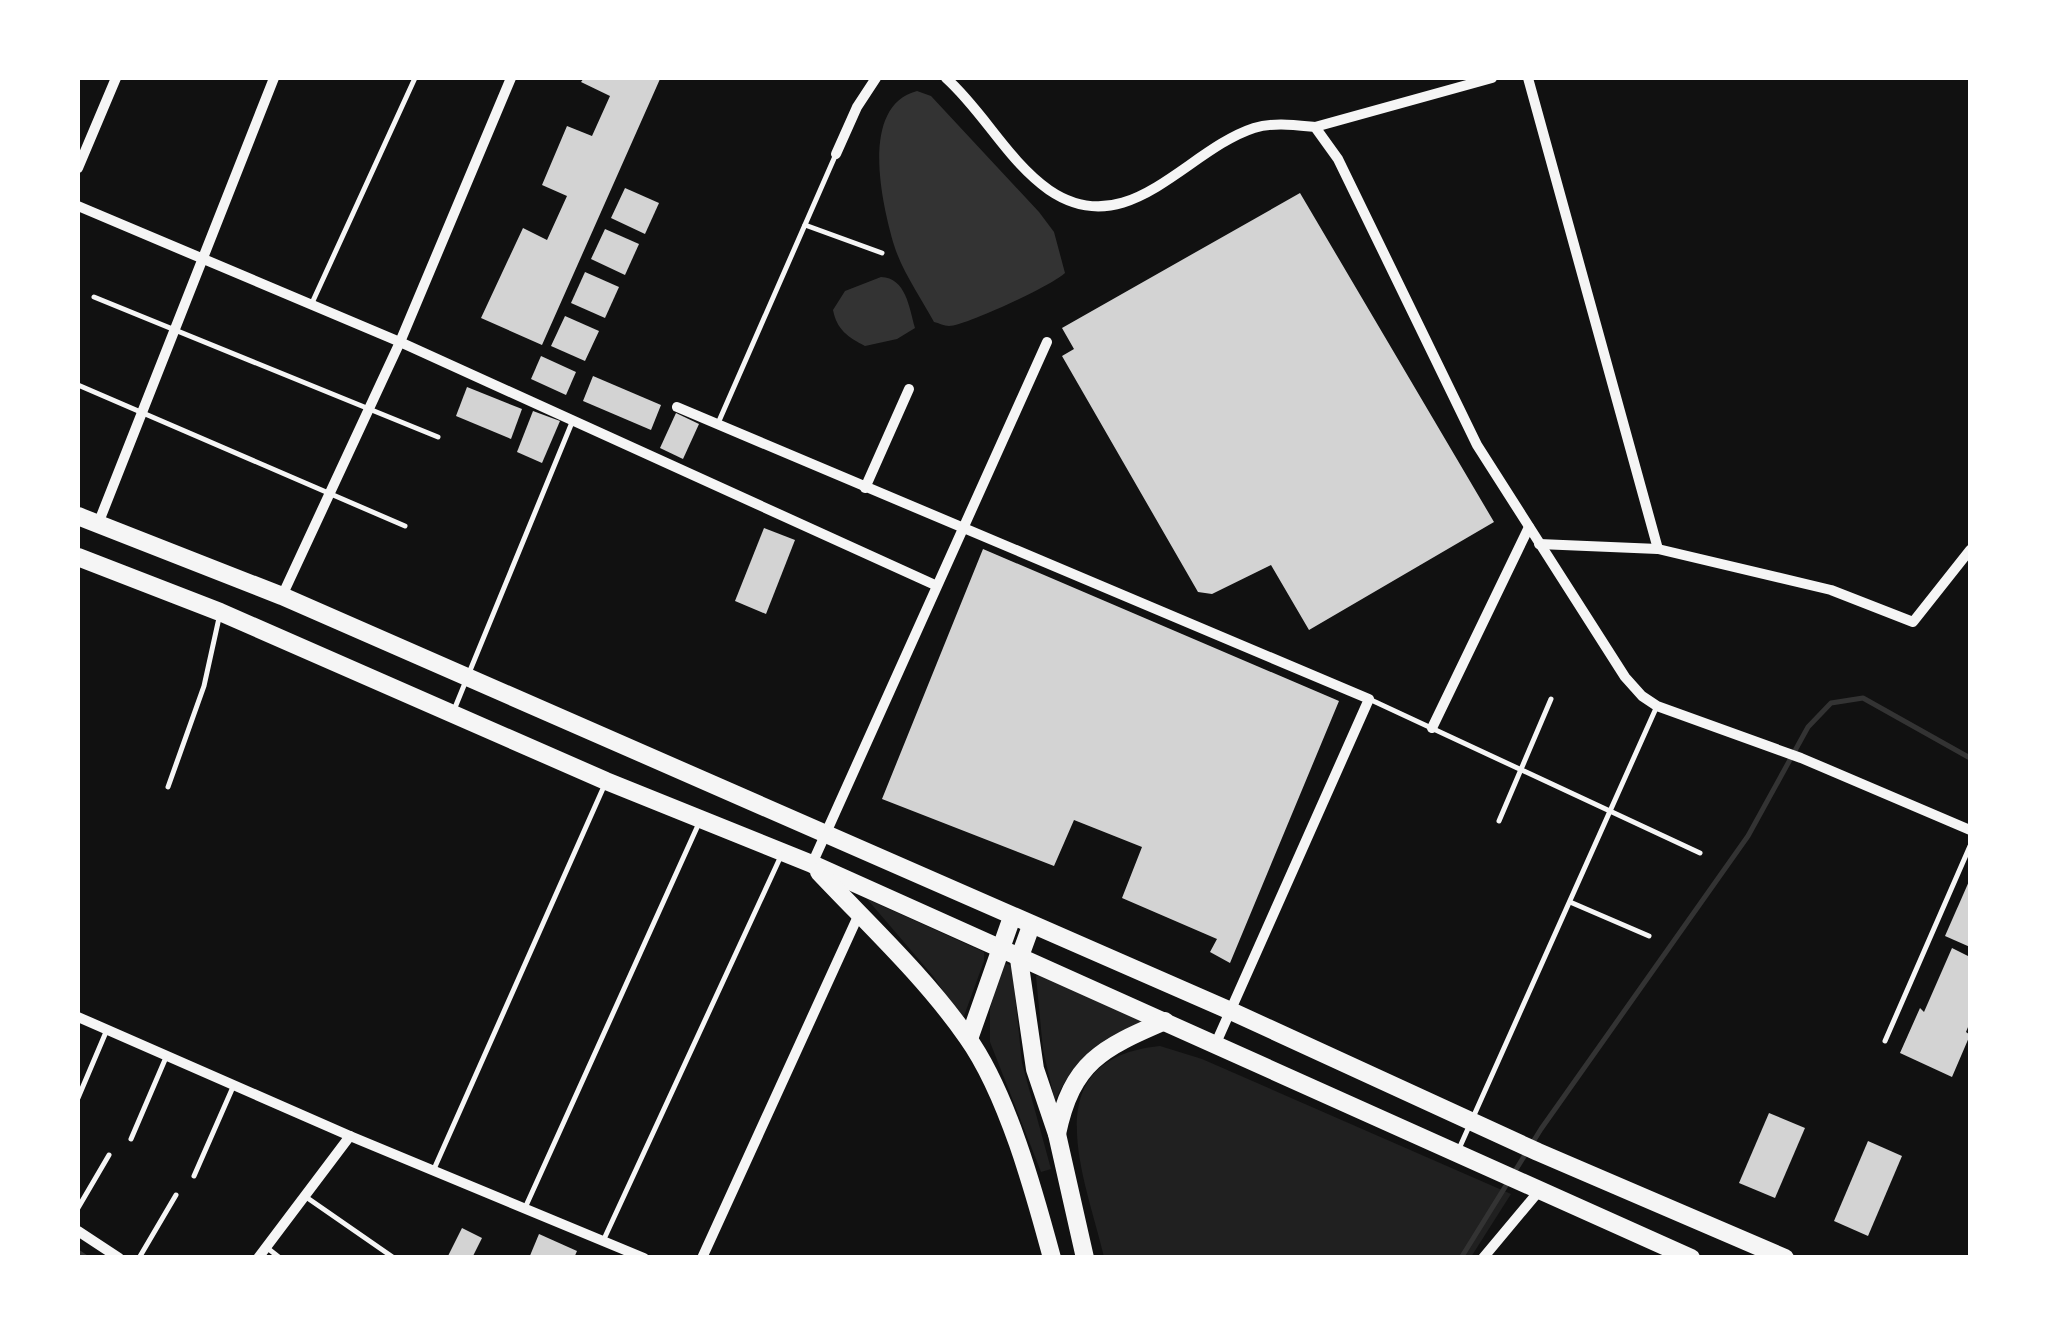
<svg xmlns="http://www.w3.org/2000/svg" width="2048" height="1335" font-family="Rubik,sans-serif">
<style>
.green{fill:#202020}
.water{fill:#333}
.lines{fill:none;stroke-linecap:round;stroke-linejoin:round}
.stream{stroke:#333;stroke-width:5}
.building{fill:#d3d3d3}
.service{stroke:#f5f5f5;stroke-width:5}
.minor{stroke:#f5f5f5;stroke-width:10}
.primary{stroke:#f5f5f5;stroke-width:18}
</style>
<rect width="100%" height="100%" fill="#111"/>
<g class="green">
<path d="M867,899L984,952V961L964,1016L961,1017L933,976Z"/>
<path d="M1002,962L1012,966L1022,1063L1051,1169L1041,1172L990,1042V1009Z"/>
<path d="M1040,975L1144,1022C1101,1037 1074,1059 1055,1101L1043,1050L1036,976Z"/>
<path d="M1160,1046L1202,1059L1511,1194L1471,1257H1104C1085,1176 1032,1059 1160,1046Z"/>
</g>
<g class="water">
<path d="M917,91L931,96L1039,212L1054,232L1065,273C1053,285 965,326 949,326C944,326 939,323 934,322C921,298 902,271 894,245C882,204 859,106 917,91Z"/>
<path d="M881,277C906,278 909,307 915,328L897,339L865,346C848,337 837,330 833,310L845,291Z"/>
</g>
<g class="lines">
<g class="stream">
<path d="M78,1252L87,1258"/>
<path d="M1461,1258L1541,1129L1748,836L1808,727L1831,703L1863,698L1970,758"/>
</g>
</g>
<g class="building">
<path d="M584,78L660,79L542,345L481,318L523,228L547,240L567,196L542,185L567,126L592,136L610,96L581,82Z"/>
<path d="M625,188L659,203L645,234L611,218Z"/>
<path d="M1300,193L1494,522L1309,630L1271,565L1212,594L1198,592L1062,356L1074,349L1062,328Z"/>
<path d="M605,229L639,244L625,275L591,259Z"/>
<path d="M585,272L619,287L605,318L571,303Z"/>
<path d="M565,316L599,331L585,361L551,346Z"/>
<path d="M541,356L576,372L566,395L531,379Z"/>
<path d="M593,376L661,405L651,430L583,401Z"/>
<path d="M467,387L522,409L511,439L456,416Z"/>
<path d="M533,411L560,421L542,463L517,452Z"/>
<path d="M676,413L699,424L683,459L660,448Z"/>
<path d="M764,528L795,540L766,614L735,601Z"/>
<path d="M983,549L1339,701L1230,963L1210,952L1217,939L1122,898L1142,847L1074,820L1054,866L882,799Z"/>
<path d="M1970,879V947L1945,936Z"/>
<path d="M1952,948L1970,957V1022L1966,1032L1970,1035L1952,1077L1900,1053L1920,1008L1924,1012Z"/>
<path d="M1769,1113L1805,1128L1775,1198L1739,1183Z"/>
<path d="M1868,1141L1902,1156L1868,1236L1834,1221Z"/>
<path d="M462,1228L482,1238L472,1258H447Z"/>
<path d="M539,1234L577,1251L574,1258H529Z"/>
</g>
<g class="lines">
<g class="service">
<path d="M805,225L882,253"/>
<path d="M94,297L438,437"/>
<path d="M312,303L415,78"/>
<path d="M78,385L405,526"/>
<path d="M719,421L836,154"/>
<path d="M469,673L573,420"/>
<path d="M1369,699L1700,853"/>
<path d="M454,710L465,683"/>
<path d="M168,787L204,686L219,618"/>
<path d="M1499,821L1551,699"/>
<path d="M1570,902L1649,936"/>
<path d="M1885,1041L1970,846"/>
<path d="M78,1098L106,1032"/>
<path d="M131,1139L167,1055"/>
<path d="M1458,1151L1657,706"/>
<path d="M434,1169L605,784"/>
<path d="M194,1176L233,1087"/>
<path d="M306,1197L394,1258"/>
<path d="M78,1208L109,1155"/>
<path d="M525,1208L699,823"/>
<path d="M604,1239L780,858"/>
<path d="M266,1247L280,1258"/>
<path d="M139,1258L176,1195"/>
</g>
<g class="minor">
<path d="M946,78C984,112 1007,160 1049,190C1128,244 1186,150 1254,128C1273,122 1295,125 1315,127L1338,159L1477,445L1625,677L1642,696L1657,706L1801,758L1970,830"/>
<path d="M1528,78L1658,549"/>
<path d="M1315,127L1492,78"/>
<path d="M836,154L857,107L876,78"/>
<path d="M78,168L116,78"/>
<path d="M78,206L400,342L935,585"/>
<path d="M677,407L1369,699L1216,1043"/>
<path d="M865,488L909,389"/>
<path d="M98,524L274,78"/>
<path d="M1539,544L1658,549L1831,590L1913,622L1970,550"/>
<path d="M282,596L400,342L511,78"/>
<path d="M1432,728L1529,527"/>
<path d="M812,864L1047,342"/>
<path d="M78,1017L350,1136L644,1258"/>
<path d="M78,1231L119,1258"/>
<path d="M258,1258L350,1136"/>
<path d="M702,1258L859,914"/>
<path d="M1483,1258L1539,1191"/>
</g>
<g class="primary">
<path d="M78,516L282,596L1233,1012L1538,1152L1785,1258"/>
<path d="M78,557L220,612L606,781L812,864L1691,1258"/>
<path d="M819,872C869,925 925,977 967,1037C1007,1093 1034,1191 1052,1258"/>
<path d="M1031,926L1019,959L1035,1069L1057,1134L1085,1258"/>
<path d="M969,1039L1012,917"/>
<path d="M1057,1134C1072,1062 1102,1048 1165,1021"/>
</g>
</g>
<rect width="2048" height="1335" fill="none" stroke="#ffffff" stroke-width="160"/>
</svg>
